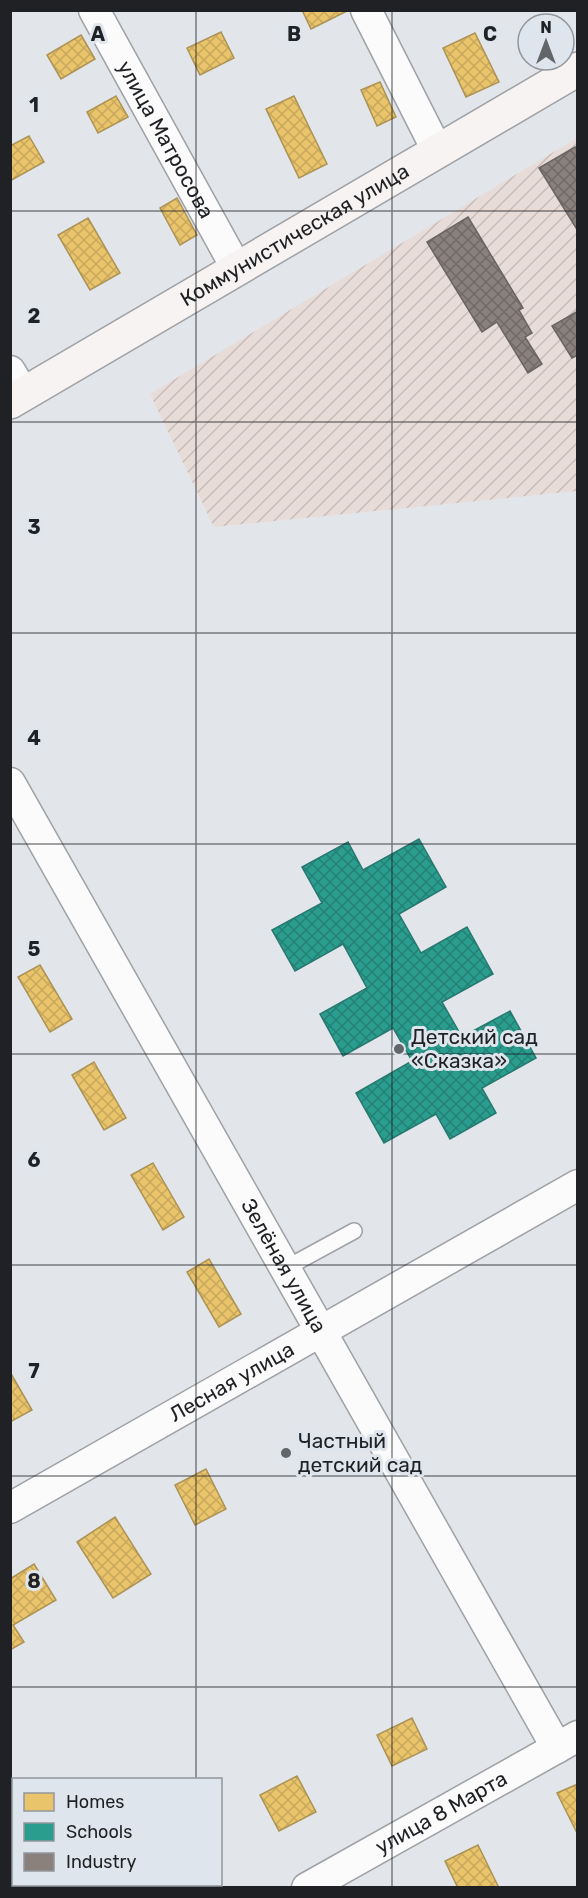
<svg xmlns="http://www.w3.org/2000/svg" width="588" height="1898" font-family="Rubik,sans-serif">
<style>
.industrial{fill:url(#industrial-furrows)}
.homes{fill:url(#homes-cross-hatch);stroke:#ac9355;stroke-width:1.5}
.schools{fill:url(#schools-cross-hatch);stroke:#27786f;stroke-width:1.5}
.industry{fill:url(#industry-cross-hatch);stroke:#6a6462;stroke-width:1.5}
.lines{fill:none;stroke-linecap:round;stroke-linejoin:round}
.lane-casing{stroke:#9fa1a4;stroke-width:18}
.street-casing{stroke:#9fa1a4;stroke-width:33}
.secondary-casing{stroke:#9fa1a4;stroke-width:36}
.lane{stroke:#fbfbfc;stroke-width:15}
.street{stroke:#fbfbfc;stroke-width:30}
.secondary{stroke:#f6f3f2;stroke-width:33}
.grid{fill:none;stroke:#1f2124;stroke-width:1.5;stroke-opacity:0.55}
.poi-dot{fill:#636669;stroke:#dfe5ec;stroke-width:2}
.labels{text-anchor:middle;stroke-width:6;stroke-linejoin:round;paint-order:stroke}
.street-label{font-size:21px;fill:#1f2124;stroke:#dfe5ec}
.poi-label{font-size:21px;fill:#1f2124;stroke:#dfe5ec;text-anchor:start}
.grid-label{font-size:20px;text-anchor:middle;font-weight:bold;fill:#1f2124;stroke:#dfe5ec;stroke-width:6;stroke-linejoin:round;paint-order:stroke}
</style>
<defs>
<pattern id="industrial-furrows" width="10" height="10" patternUnits="userSpaceOnUse" patternTransform="scale(1.5)"><rect width="10" height="10" fill="#e8dcd8"/><path d="M-1 1l2-2M0 10L10 0M9 11l2-2" fill="none" stroke="#c7bcb9"/></pattern>
<pattern id="homes-cross-hatch" width="8" height="8" patternUnits="userSpaceOnUse" patternTransform="scale(1.5)"><rect width="8" height="8" fill="#e9c46a"/><path d="M0 0l8 8M0 8l8-8" fill="none" stroke="#c7a85c"/></pattern>
<pattern id="schools-cross-hatch" width="8" height="8" patternUnits="userSpaceOnUse" patternTransform="scale(1.5)"><rect width="8" height="8" fill="#2a9d8f"/><path d="M0 0l8 8M0 8l8-8" fill="none" stroke="#238075"/></pattern>
<pattern id="industry-cross-hatch" width="8" height="8" patternUnits="userSpaceOnUse" patternTransform="scale(1.5)"><rect width="8" height="8" fill="#8a817c"/><path d="M0 0l8 8M0 8l8-8" fill="none" stroke="#706965"/></pattern>
</defs>
<rect width="100%" height="100%" fill="#e2e5e9"/>
<path class="industrial" d="M577,138V491L214,527L150,394Z"/>
<g class="homes">
<path d="M302,10H349L311,29Z"/>
<path d="M221,32L234,58L200,75L187,48Z"/>
<path d="M475,33L499,82L466,97L443,48Z"/>
<path d="M81,35L95,59L61,79L47,55Z"/>
<path d="M380,82L396,117L377,126L361,90Z"/>
<path d="M116,96L128,117L98,133L87,112Z"/>
<path d="M294,96L327,164L299,178L266,109Z"/>
<path d="M29,136L44,162L10,181V146Z"/>
<path d="M177,198L197,235L180,245L160,208Z"/>
<path d="M88,218L120,273L90,290L58,235Z"/>
<path d="M40,965L72,1019L50,1032L18,977Z"/>
<path d="M94,1062L126,1118L104,1130L72,1075Z"/>
<path d="M153,1163L184,1217L163,1230L131,1175Z"/>
<path d="M209,1259L241,1314L219,1327L187,1272Z"/>
<path d="M10,1372L32,1410L10,1422Z"/>
<path d="M206,1469L226,1509L195,1525L175,1485Z"/>
<path d="M115,1517L151,1574L113,1598L77,1542Z"/>
<path d="M34,1564L56,1600L13,1625L24,1642L10,1650V1579Z"/>
<path d="M412,1718L427,1749L392,1766L377,1735Z"/>
<path d="M297,1776L316,1812L279,1831L260,1795Z"/>
<path d="M578,1784V1835L557,1793Z"/>
<path d="M478,1845L499,1888H458L445,1861Z"/>
</g>
<path class="schools" d="M419,839L446,887L399,914L421,953L467,927L493,974L442,1002L462,1037L510,1011L536,1058L482,1088L496,1113L450,1139L436,1114L384,1143L356,1093L412,1061L393,1028L343,1056L320,1014L367,988L343,944L295,971L272,930L322,903L302,867L348,842L363,870Z"/>
<g class="industry">
<path d="M575,147L578,151V231L539,168Z"/>
<path d="M468,217L523,308L519,310L532,333L525,337L542,364L528,373L497,322L482,332L427,242Z"/>
<path d="M578,311V355L572,358L552,326Z"/>
</g>
<g class="lines">
<g class="lane-casing">
<path id="lane" d="M286,1268L354,1231"/>
</g>
<g class="street-casing">
<g id="street">
<path id="s1" d="M94,10L237,269"/>
<path d="M366,10L438,152"/>
<path d="M10,371L24,394"/>
<path id="s2" d="M10,783L557,1748"/>
<path id="s3" d="M10,1508L578,1185"/>
<path id="s4" d="M307,1888L578,1736"/>
</g>
</g>
<g class="secondary-casing">
<g id="secondary">
<path id="s5" d="M10,402L578,69"/>
</g>
</g>
<use href="#lane" class="lane"/>
<use href="#street" class="street"/>
<use href="#secondary" class="secondary"/>
</g>
<path class="grid" d="M196,10V1780M392,10V1888M10,211H578M10,422H578M10,633H578M10,844H578M10,1054H578M10,1265H578M10,1476H578M10,1687H578M196,1884V1888"/>
<g class="poi-dot">
<circle cx="399" cy="1049" r="6"/>
<circle cx="286" cy="1453" r="6"/>
</g>
<g class="labels">
<g class="street-label">
<text dy="7" stroke="none"><textPath href="#s1" startOffset="148">улица Матросова</textPath></text>
<text dy="7" stroke="none"><textPath href="#s5" startOffset="330">Коммунистическая улица</textPath></text>
<text dy="7" stroke="none"><textPath href="#s2" startOffset="555">Зелёная улица</textPath></text>
<text dy="7" stroke="none"><textPath href="#s3" startOffset="255">Лесная улица</textPath></text>
<text dy="7" stroke="none"><textPath href="#s4" startOffset="154">улица 8 Марта</textPath></text>
</g>
<g class="poi-label">
<text x="411" y="1044">Детский сад<tspan x="411" dy="24">«Сказка»</tspan></text>
<text x="298" y="1448">Частный<tspan x="298" dy="24">детский сад</tspan></text>
</g>
</g>
<g class="grid-label">
<text x="98" y="41">A</text>
<text x="294" y="41">B</text>
<text x="490" y="41">C</text>
<text x="34" y="112">1</text>
<text x="34" y="323">2</text>
<text x="34" y="534">3</text>
<text x="34" y="745">4</text>
<text x="34" y="956">5</text>
<text x="34" y="1167">6</text>
<text x="34" y="1378">7</text>
<text x="34" y="1588">8</text>
</g>
<rect width="588" height="1898" fill="none" stroke="#1f2124" stroke-width="24"/>
<rect x="12" y="1778" width="210" height="108" fill="#dfe5ec" stroke="#92979c" stroke-width="1.5"/>
<rect x="24" y="1793" width="30" height="18" fill="#e9c46a" stroke="#92979c" stroke-width="1.5"/>
<text x="66" y="1808" font-size="18" fill="#1f2124">Homes</text>
<rect x="24" y="1823" width="30" height="18" fill="#2a9d8f" stroke="#92979c" stroke-width="1.5"/>
<text x="66" y="1838" font-size="18" fill="#1f2124">Schools</text>
<rect x="24" y="1853" width="30" height="18" fill="#8a817c" stroke="#92979c" stroke-width="1.5"/>
<text x="66" y="1868" font-size="18" fill="#1f2124">Industry</text>
<g transform="translate(546 42)"><circle r="28" fill="#dfe5ec" stroke="#92979c" stroke-width="1.5"/>
<path d="M0-4.5L10 22L0 15L-10 22Z" fill="#636669"/>
<text y="-9" font-size="16" font-weight="bold" text-anchor="middle" fill="#1f2124">N</text>
</g>
</svg>
